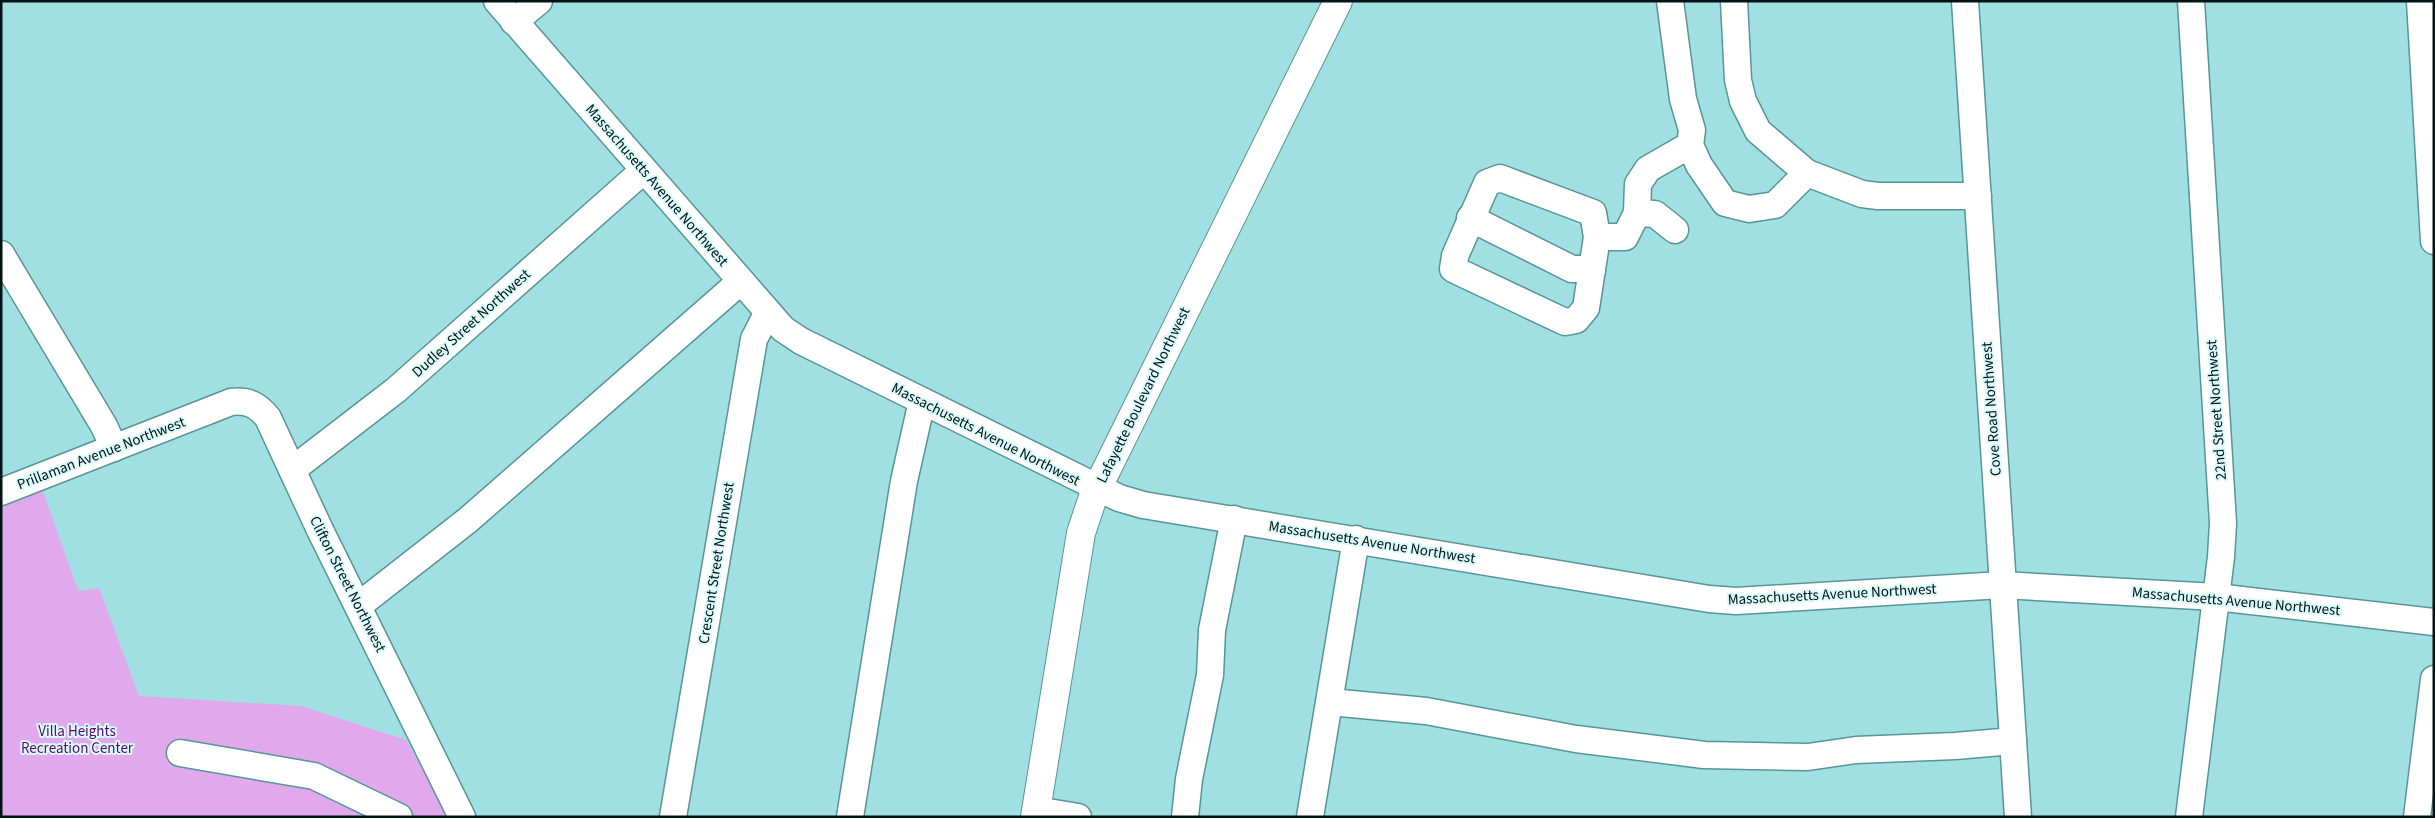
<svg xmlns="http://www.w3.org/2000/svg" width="2435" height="818" font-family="'Source Sans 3',sans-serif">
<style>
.green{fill:#e0a8ed}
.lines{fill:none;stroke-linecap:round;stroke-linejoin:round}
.minor-casing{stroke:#579598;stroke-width:29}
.major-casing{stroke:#579598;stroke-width:30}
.minor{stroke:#fff;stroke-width:26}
.major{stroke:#fff;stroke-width:28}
.labels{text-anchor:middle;stroke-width:4;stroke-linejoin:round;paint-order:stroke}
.street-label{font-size:15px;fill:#001415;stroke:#dbfafb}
.park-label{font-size:15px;fill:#570b67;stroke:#dbfafb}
</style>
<rect width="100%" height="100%" fill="#a0e0e2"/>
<path class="green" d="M41,486L78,591L99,588L139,696L301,706L406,740L449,817H1V505Z"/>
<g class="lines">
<g class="minor-casing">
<g id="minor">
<path d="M497,1L783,329L801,341L1119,498L1143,505L1709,599L1736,601L2002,585L2216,597L2434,622"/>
<path d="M1670,1L1683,99L1692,130L1690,145L1699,165L1725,203L1749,209L1775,205L1807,173"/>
<path d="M1734,1L1738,80L1743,101L1758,131L1807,173L1862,194L1878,196H1978"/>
<path d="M1965,1L2018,817"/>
<path d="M2420,1L2434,241"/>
<path d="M514,22L539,1"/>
<path d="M1500,178L1593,213L1597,237L1586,308L1576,320L1565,322L1453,269L1455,256L1487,183Z"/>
<path d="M1637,213L1655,214L1675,230"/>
<path d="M1470,218L1572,269H1592"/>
<path d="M1597,237H1625L1637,213L1638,184L1648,169L1690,145"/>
<path d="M1,254L104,426L114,448"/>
<path d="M292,470L396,390L644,170"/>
<path d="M1,492L231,402C248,400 258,405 268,418L320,530L462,817"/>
<path d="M358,606L468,520L741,281"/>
<path d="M1330,702L1426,711L1576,739L1704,755L1808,757L1856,750L1955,746L2013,741"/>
<path d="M180,753L314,776L399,817"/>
<path d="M1036,810L1078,817"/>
<path d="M673,817L754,339L768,312"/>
<path d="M850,817L904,481L922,401"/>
<path d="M1185,817L1189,779L1210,675L1212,630L1234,519"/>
<path d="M1310,817L1356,539"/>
<path d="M2189,817L2221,557L2223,523L2191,1"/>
<path d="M2417,817L2434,679"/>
</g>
</g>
<g class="major-casing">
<path id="major" d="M1035,817L1081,533L1093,497L1338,1"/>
</g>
<use href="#minor" class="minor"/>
<use href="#major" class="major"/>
</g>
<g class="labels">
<g class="street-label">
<text transform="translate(657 185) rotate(49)" y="5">Massachusetts Avenue Northwest</text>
<text transform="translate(471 323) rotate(-42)" y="5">Dudley Street Northwest</text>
<text transform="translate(1143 395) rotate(-64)" y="5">Lafayette Boulevard Northwest</text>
<text transform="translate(1991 409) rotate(-94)" y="5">Cove Road Northwest</text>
<text transform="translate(2216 410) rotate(-94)" y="5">22nd Street Northwest</text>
<text transform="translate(986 434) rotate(27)" y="5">Massachusetts Avenue Northwest</text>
<text transform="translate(101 453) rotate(-21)" y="5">Prillaman Avenue Northwest</text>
<text transform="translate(1372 542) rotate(9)" y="5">Massachusetts Avenue Northwest</text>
<text transform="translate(716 563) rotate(-81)" y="5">Crescent Street Northwest</text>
<text transform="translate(348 584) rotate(63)" y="5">Clifton Street Northwest</text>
<text transform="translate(1832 594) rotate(-3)" y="5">Massachusetts Avenue Northwest</text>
<text transform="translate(2236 601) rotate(5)" y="5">Massachusetts Avenue Northwest</text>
</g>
<g class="park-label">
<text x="77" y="736">Villa Heights<tspan x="77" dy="17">Recreation Center</tspan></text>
</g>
</g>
<rect width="2435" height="818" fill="none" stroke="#001415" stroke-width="5"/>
</svg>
